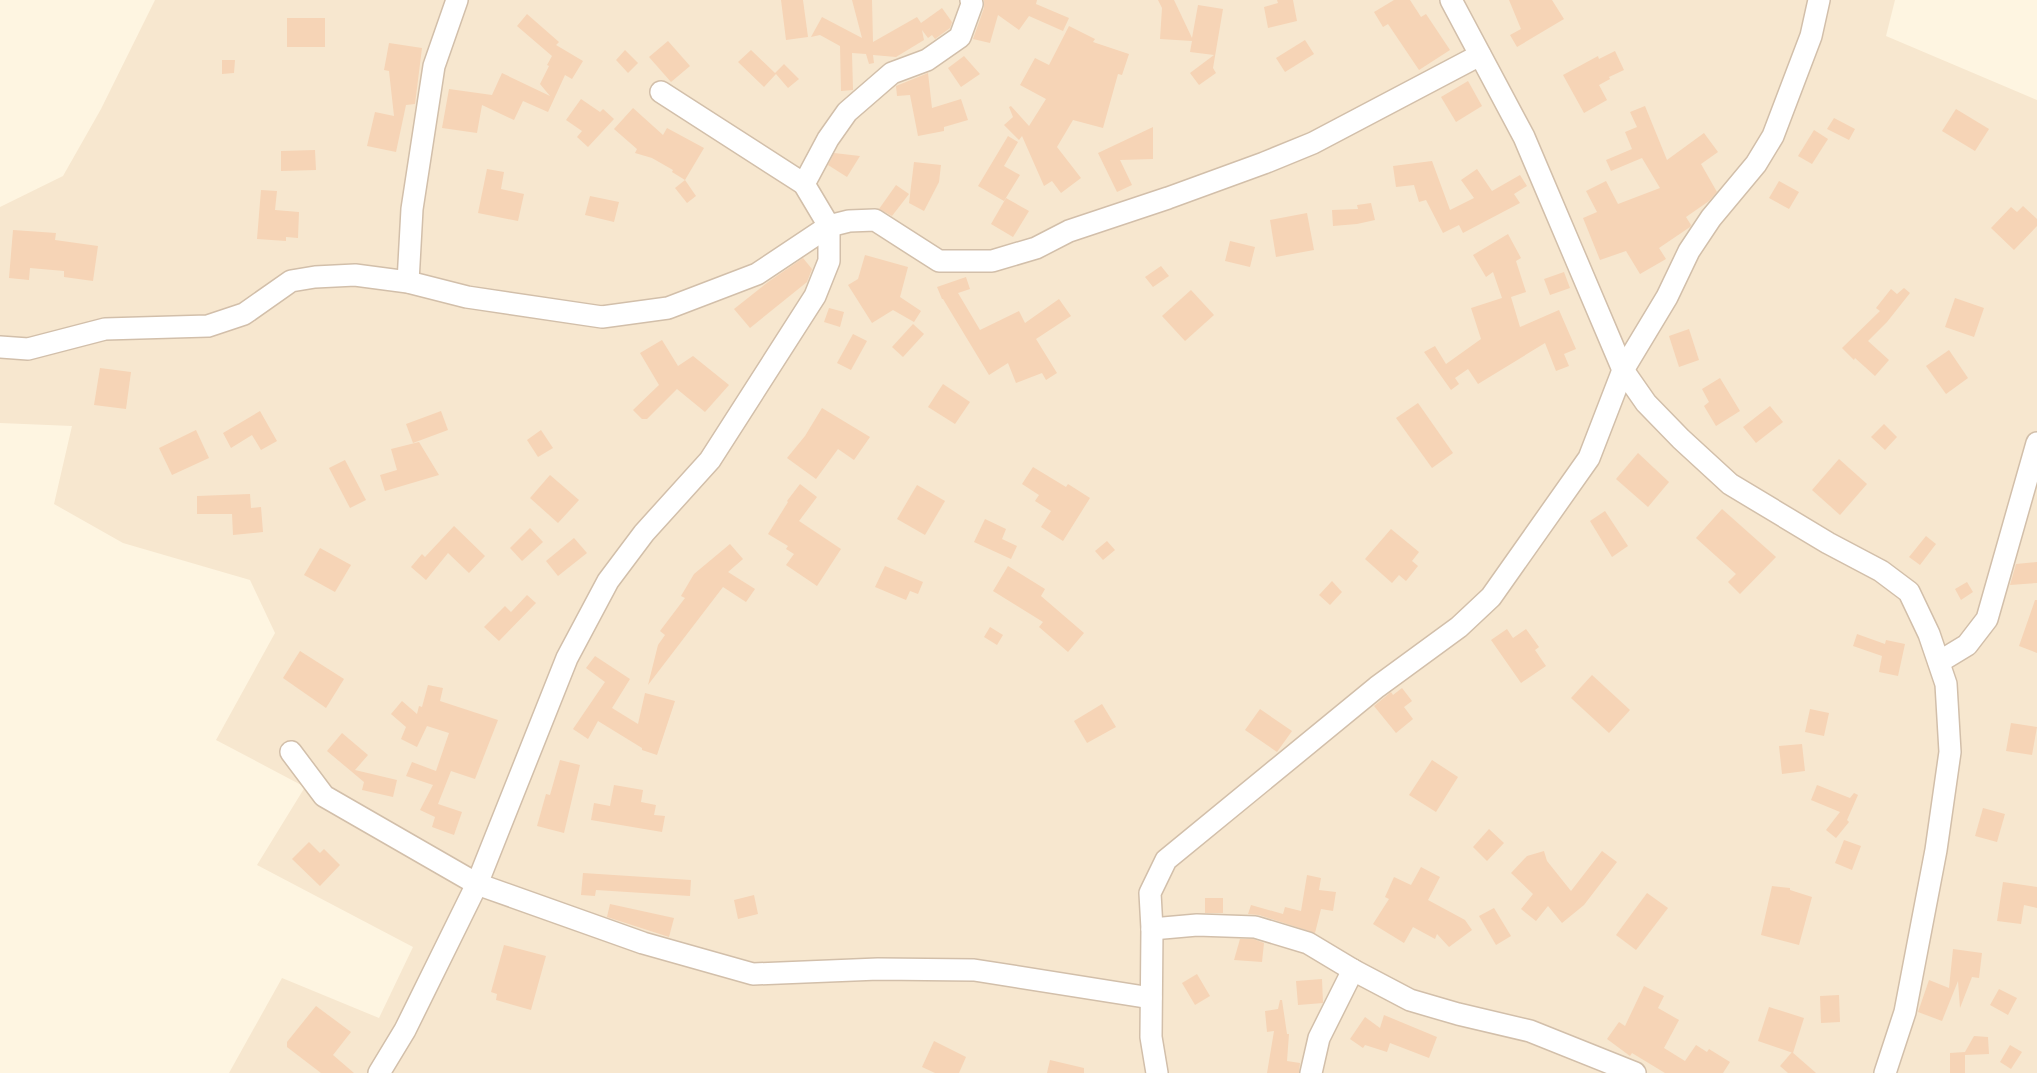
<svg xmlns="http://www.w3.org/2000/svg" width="2037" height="1073" font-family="'DM Sans',sans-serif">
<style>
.residential{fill:#f7e7cf}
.building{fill:#f6d4b6}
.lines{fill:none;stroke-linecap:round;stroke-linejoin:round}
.minor-casing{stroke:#d2bfaa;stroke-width:24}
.minor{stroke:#fff;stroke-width:21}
</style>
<rect width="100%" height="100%" fill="#fef5e1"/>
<path class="residential" d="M155,0H1895L1886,36L2037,100V1073H229L282,978L379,1018L413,947L257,865L305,787L216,740L275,633L250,580L123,543L54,504L72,426L0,423V207L63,176L101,109Z"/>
<g class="building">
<path d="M781,0H803L808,37L786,40Z"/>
<path d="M852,0H872L873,42L917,17L921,23L942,8L952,22L950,28L935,39L932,35L928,38L922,30L924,40L896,57L873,55L874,63L869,64L866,54L852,53L853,90L841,91L840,46L820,35L811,37L822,17L862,38Z"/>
<path d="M984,0H1037L1036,4L1069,18L1063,31L1029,16L1019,30L998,15L990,43L973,39L984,8Z"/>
<path d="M1158,0H1174L1192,38L1198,5L1223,9L1213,68L1216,73L1199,85L1190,73L1214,55L1190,52L1192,41L1160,39L1162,8Z"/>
<path d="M1277,0H1293L1297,21L1268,28L1264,7L1278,3Z"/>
<path d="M1394,0H1410L1421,17L1426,14L1450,50L1419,70L1388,24L1383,27L1374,12Z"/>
<path d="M1509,0H1552L1564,19L1517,47L1510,35L1521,29Z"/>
<path d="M527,14L559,42L556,45L583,61L572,79L565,75L548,112L523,101L514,120L482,105L477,133L442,128L449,89L492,95L502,73L550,96L540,84L549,66L547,65L552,56L517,26Z"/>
<rect x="287" y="18" width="38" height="29"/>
<path d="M1069,26L1095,39L1093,42L1129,54L1122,75L1118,74L1103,128L1073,120L1057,147L1081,178L1061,193L1052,181L1044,186L1022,136L1019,140L1004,125L1013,117L1009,107L1011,106L1029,126L1046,99L1020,85L1035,58L1049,65Z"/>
<path d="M1305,40L1314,54L1285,72L1276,58Z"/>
<path d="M668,41L690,66L671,82L649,57Z"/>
<path d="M389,43L422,48L415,104L406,105L396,152L367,146L375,112L394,116L389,71L384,70Z"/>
<path d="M625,50L638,63L628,73L616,60Z"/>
<path d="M751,50L775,73L784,64L799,79L788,88L776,74L764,87L738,62Z"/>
<path d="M1615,51L1624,70L1609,77L1610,79L1599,85L1607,100L1584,113L1563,75L1598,56L1599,59Z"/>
<path d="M964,56L980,74L961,87L948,68Z"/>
<path d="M222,60H235L234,73L222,74Z"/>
<path d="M928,73L932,108L961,99L968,120L944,127V131L918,136L910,95L897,96L896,86Z"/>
<path d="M1468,81L1482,106L1456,122L1441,97Z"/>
<path d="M581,99L600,112L603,109L614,119L588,147L577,137L582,131L566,120Z"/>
<path d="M1645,106L1667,160L1704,133L1718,152L1701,164L1717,192L1709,201L1686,217L1691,225L1690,227L1659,248L1666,259L1640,274L1626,251L1600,260L1583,218L1597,212L1586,191L1606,181L1618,204L1660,188L1642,158L1611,171L1606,160L1632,149L1625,132L1637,127L1630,112Z"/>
<path d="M633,108L663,135L667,128L704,148L685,180L672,172L673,170L652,158L635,153L637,149L614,129Z"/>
<path d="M1956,109L1989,129L1975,151L1942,131Z"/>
<path d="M1834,118L1855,129L1849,140L1827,129Z"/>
<path d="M1153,127V159L1120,160L1132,185L1117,192L1098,153Z"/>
<path d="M1814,130L1828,139L1812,164L1798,156Z"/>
<path d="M1008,136L1018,142L1004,166L1020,175L1004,201L978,186Z"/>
<path d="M315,150L316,170L281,171V151Z"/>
<path d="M834,153L860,156L847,177L828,165Z"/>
<path d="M1432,161L1450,210L1474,198L1461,180L1477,169L1492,191L1520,175L1527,186L1514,194L1520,203L1463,233L1459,225L1443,233L1426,200L1419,202L1414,185L1396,187L1393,166Z"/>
<path d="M914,162L941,165L939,182L924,211L909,203Z"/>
<path d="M487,169L504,172L501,189L524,194L518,221L478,213Z"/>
<path d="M685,180L696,196L687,203L675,188Z"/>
<path d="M1779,181L1799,192L1789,209L1769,198Z"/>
<path d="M896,185L909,194L892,216L879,209Z"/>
<path d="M261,190L277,191L275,210L299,212L298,238L286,237V241L257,239Z"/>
<path d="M590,196L619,202L614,222L585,215Z"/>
<path d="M1006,198L1029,211L1013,237L991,224Z"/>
<path d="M1371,203L1375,220L1357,224L1333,226L1332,210L1358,209L1357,205Z"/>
<path d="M2023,206L2037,219V226L2014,250L1991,228L2011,207L2017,212Z"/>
<path d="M1307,213L1314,250L1276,257L1270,220Z"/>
<path d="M13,230L56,233L55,240L98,246L93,281L64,277V271L30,268L29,280L9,278Z"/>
<path d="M1508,234L1521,258L1516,261L1526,292L1511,297L1520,327L1559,310L1576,349L1564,354L1569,366L1556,371L1545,343L1478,384L1468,369L1455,378L1459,384L1451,390L1424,352L1435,346L1446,364L1481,339L1471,308L1502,298L1493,272L1486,277L1473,255Z"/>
<path d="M1230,241L1255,247L1250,267L1225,261Z"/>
<path d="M865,255L908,267L900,297L921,311L914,322L893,310L872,323L848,285L858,279Z"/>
<path d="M803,258L812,269L807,282L750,328L734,309L768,282Z"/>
<path d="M1161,266L1169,276L1153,287L1145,277Z"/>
<path d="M1564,272L1570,288L1550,295L1544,279Z"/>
<path d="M966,277L970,289L958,293L980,330L1019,311L1025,323L1059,299L1071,316L1036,339L1057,373L1046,380L1042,373L1016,383L1008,363L989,375L943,299H942L937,287Z"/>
<path d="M1904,288L1910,293L1887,322L1868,341L1889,360L1875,376L1855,358L1854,360L1842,348L1880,311L1876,308L1891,289L1897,294Z"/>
<path d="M1191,290L1214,315L1185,341L1162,316Z"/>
<path d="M1955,298L1984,308L1974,337L1945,327Z"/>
<path d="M829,308L844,312L840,327L824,322Z"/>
<path d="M913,324L924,334L903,357L892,347Z"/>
<path d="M1689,329L1699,360L1679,367L1669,336Z"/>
<path d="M853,334L867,341L851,370L837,363Z"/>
<path d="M662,340L678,366L693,356L729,385L705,412L677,389L647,419H642L633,410L659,385L640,353Z"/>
<path d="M1949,350L1968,378L1946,394L1926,366Z"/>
<path d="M100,368L131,372L126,409L94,405Z"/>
<path d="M1720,378L1740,411L1716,426L1704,406L1709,402L1702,389Z"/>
<path d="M943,384L970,402L955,424L928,407Z"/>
<path d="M1418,403L1453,453L1432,468L1396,418Z"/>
<path d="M1770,406L1783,422L1756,443L1743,427Z"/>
<path d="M822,408L870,437L854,460L838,449L816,479L787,458L805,436Z"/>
<path d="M260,411L277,441L261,450L252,435L231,448L223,433Z"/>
<path d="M441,411L448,430L413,443L406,424Z"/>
<path d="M1884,424L1897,437L1885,450L1871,437Z"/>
<path d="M196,430L209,458L172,475L159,448Z"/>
<path d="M541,430L553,448L538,457L527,440Z"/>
<path d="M419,442L439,475L385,491L380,475L397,470L391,449Z"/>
<path d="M1638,453L1669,482L1648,507L1616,479Z"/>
<path d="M1839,459L1867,484L1840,515L1812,490Z"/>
<path d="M345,460L366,500L350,508L329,468Z"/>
<path d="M1033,467L1066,487L1068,484L1090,498L1063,541L1041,527L1051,511L1035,501L1039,495L1022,484Z"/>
<path d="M550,475L579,500L558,523L530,498Z"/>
<path d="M800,484L817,497L799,521L841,549L817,586L786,565L794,554L786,549L788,546L768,534L788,502L787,501Z"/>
<path d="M917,485L945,501L925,535L897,519Z"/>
<path d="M250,494L251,508L261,507L263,532L233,535L232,514H197V496Z"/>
<path d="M1722,509L1776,557L1740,594L1728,582L1736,574L1696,538Z"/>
<path d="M1605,511L1628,546L1612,557L1590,521Z"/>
<path d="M985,519L1006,529L1002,539L1017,546L1011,559L974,542Z"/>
<path d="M454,526L485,556L469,573L448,553L426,580L411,567L422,554L425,557Z"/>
<path d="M530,528L543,542L522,561L510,548Z"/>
<path d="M1391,529L1419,552L1412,561L1418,566L1406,581L1399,575L1392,583L1365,559Z"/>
<path d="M1926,536L1936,544L1920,565L1909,557Z"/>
<path d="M574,538L587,553L558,576L546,561Z"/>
<path d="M1107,541L1115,550L1103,560L1095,551Z"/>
<path d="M730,544L743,559L728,572L755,589L746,602L723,587L648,685L658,645L665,635L660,631L685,598L681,596L694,574Z"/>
<path d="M320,548L351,565L335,592L304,575Z"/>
<path d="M2037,562V583L2010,585L2016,564Z"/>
<path d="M885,566L923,582L918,594L910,591L906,600L875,587Z"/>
<path d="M1008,566L1045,589L1041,596L1084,633L1068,652L1039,627L1043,622L993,591Z"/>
<path d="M1332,581L1342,592L1330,605L1319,595Z"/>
<path d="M1967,582L1973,592L1961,600L1955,589Z"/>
<path d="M527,595L536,603L499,641L484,627L505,606L511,612Z"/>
<path d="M2035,600H2037V653L2019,646Z"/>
<path d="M990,627L1003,635L997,645L984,637Z"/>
<path d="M1507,629L1513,638L1526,629L1539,647L1535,650L1546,666L1521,683L1491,640Z"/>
<path d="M1857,634L1885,644L1886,640L1905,644L1898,676L1879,672L1882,656L1853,646Z"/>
<path d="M300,651L344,679L326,708L283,678Z"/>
<path d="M595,656L630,679L612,708L638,724L645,693L675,701L657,755L642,750V748L598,721L588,739L573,729L605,682L586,668Z"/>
<path d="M1592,675L1630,710L1609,733L1571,698Z"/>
<path d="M428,685L443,688L440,701L498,720L475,779L451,771L438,804L462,812L454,835L432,827L435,817L420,810L433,785L406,776L412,762L436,771L449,733L427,726L417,747L401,739L406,727L391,714L402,701L417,714L419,706L422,707Z"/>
<path d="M1402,688L1412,701L1404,707L1413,719L1396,733L1374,706L1391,692L1393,695Z"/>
<path d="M1102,704L1116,727L1087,743L1074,721Z"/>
<path d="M1260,709L1292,731L1277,752L1245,730Z"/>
<path d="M1810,709L1829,713L1824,736L1805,732Z"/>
<path d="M2011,723L2037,727L2032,755L2006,751Z"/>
<path d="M342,733L368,755L355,770L397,780L393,797L362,790L364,782L327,751Z"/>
<path d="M1802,744L1805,771L1782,774L1779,746Z"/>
<path d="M560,760L580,765L564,833L537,826L546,794L550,795Z"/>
<path d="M1432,760L1458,777L1436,812L1409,795Z"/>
<path d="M614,785L643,790L641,802L656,805L654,815L665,816L662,832L591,820L594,803L610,806Z"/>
<path d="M1817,785L1850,798L1854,793L1858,795L1847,820L1849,822L1836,838L1826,830L1840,812L1811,800Z"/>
<path d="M1983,808L2005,814L1997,842L1975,836Z"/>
<path d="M1489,829L1504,843L1487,861L1473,847Z"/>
<path d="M1844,840L1861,846L1852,870L1835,863Z"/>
<path d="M309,842L320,853L324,849L340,865L320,886L292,859Z"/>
<path d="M1544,851L1547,861L1571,891L1602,851L1617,862L1584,905L1562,923L1548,906L1536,921L1521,909L1533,894L1511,873L1527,856Z"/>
<path d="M1421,867L1440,877L1428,900L1465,920L1472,930L1449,947L1437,934L1435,939L1413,927L1404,943L1373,924L1389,899L1385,897L1394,877L1411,885Z"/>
<path d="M583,873L691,880L690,896L596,890L595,896L581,895Z"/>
<path d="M1307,875L1321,878L1319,890L1336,892L1333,911L1321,909L1315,933L1259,915L1248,914L1251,905L1283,914L1285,907L1301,911Z"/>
<path d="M2003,882L2037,887V908L2024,905L2021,924L1997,921Z"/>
<path d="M1772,886L1790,888V890L1812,897L1799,945L1761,935Z"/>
<path d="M1647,893L1668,908L1636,950L1616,935Z"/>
<path d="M754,895L758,914L738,919L734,900Z"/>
<rect x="1205" y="898" width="18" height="15"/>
<path d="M610,904L674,918L669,937L607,917Z"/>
<path d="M1494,908L1511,936L1496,945L1479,916Z"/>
<path d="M1240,939H1253L1264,943L1262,962L1234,960Z"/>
<path d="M504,945L546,956L531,1010L496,1000L497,994L491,992Z"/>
<path d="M1953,949L1982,953L1979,978L1972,977L1960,1008L1958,981L1942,1021L1918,1012L1929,980L1949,988Z"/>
<path d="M1197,974L1210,996L1195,1005L1182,983Z"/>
<path d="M1322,979L1323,1003L1298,1005L1296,981Z"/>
<path d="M1644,986L1664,996L1658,1008L1679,1020L1664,1048L1685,1061L1696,1045L1707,1052L1709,1049L1730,1062L1723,1073H1665L1632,1053L1630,1056L1607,1039L1619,1022L1625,1026Z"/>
<path d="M1999,989L2017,998L2008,1015L1990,1005Z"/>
<path d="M1839,995L1840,1022L1821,1023L1820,996Z"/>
<path d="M1280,1000H1282L1287,1034H1289L1287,1061L1300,1063L1299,1073H1267L1274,1031L1267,1032L1265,1011L1278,1009Z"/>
<path d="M316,1006L351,1032L333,1055L354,1073H321L287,1047V1042Z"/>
<path d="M1769,1007L1804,1018L1793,1053L1758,1041Z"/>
<path d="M1384,1015L1437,1037L1429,1058L1390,1043L1387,1052L1365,1045L1363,1048L1350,1039L1365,1017L1380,1028Z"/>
<path d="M1974,1036L1988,1037L1989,1054L1965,1055V1073H1950V1053L1965,1052Z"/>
<path d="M934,1041L966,1057L959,1073H935L922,1067Z"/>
<path d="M2010,1045L2022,1052L2011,1069L2000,1062Z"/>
<path d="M1792,1052L1816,1073H1788L1780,1066Z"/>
<path d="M1050,1060L1084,1068V1073H1047Z"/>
</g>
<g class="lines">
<g class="minor-casing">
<g id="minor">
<path d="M1451,0L1524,137L1623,370L1646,403L1681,439L1730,484L1828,543L1881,571L1909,592L1929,634L1946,684L1950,752L1936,850L1905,1012L1885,1073"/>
<path d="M804,184L828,139L847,112L892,73L927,60L960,37L972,4L971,0"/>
<path d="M408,282L412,209L434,66L457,0"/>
<path d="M0,347L28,349L105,329L208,326L244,314L291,281L315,277L355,275L408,282L467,297L602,317L668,308L757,274L829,226L849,221L875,220L939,261H992L1036,248L1069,231L1168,198L1264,163L1313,143L1480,55"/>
<path d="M1939,662L1967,645L1987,619L2037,443"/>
<path d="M291,752L324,796L477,884L643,943L753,974L878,969L974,970L1151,998"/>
<path d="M1152,929L1197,925L1255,927L1308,943L1353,970L1410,1000L1458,1014L1530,1031L1635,1073"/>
<path d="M379,1073L405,1030L477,884L567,658L608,581L644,533L710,460L815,296L829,261V226L804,184L661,92"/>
<path d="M1157,1073L1151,1037L1152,929L1150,893L1166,860L1377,687L1459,627L1491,597L1589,458L1623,370L1667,297L1689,251L1711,218L1756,164L1773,136L1811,36L1819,0"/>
<path d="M1311,1073L1319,1038L1353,970"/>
</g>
</g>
<use href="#minor" class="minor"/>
</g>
</svg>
